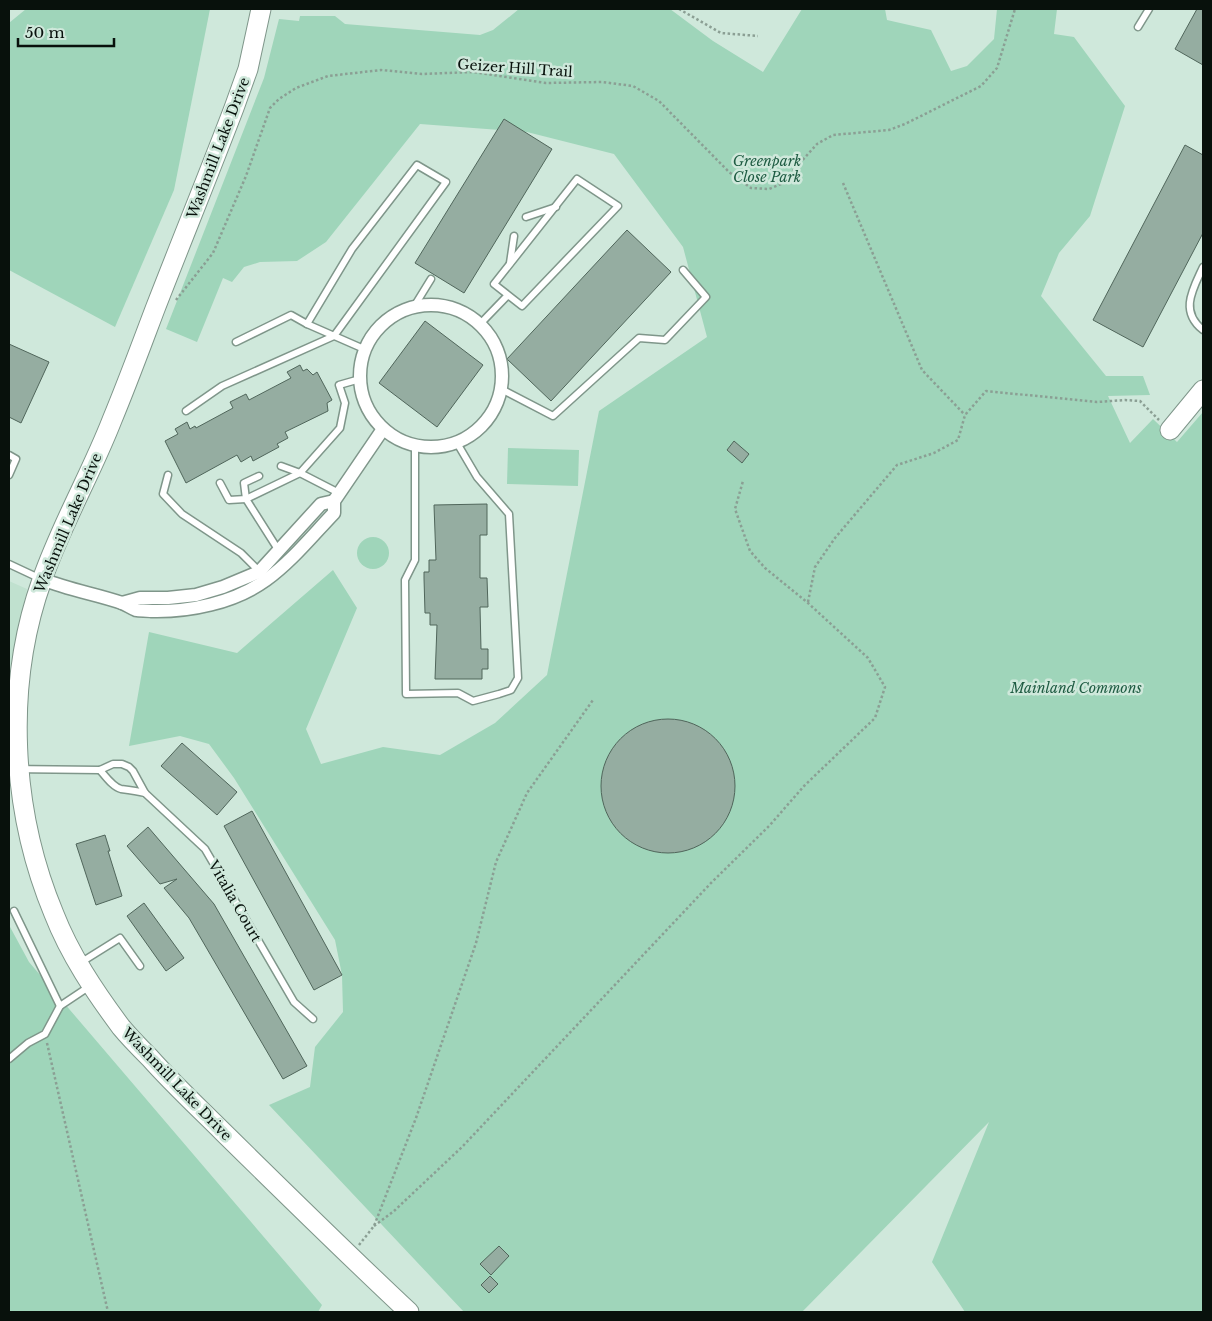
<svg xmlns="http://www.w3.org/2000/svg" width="1212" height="1321" font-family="'Libre Baskerville',serif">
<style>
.built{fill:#c0e1cf}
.green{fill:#9fd5ba}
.building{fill:#95ada1;stroke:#50665b}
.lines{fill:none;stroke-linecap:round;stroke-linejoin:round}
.lane-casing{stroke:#7f968a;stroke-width:9}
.street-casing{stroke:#7f968a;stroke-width:15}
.secondary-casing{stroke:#7f968a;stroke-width:21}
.path{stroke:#8b9f94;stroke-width:2.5;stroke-dasharray:2.5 2.5;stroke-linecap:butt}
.lane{stroke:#fff;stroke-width:6}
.street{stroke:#fff;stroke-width:12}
.secondary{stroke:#fff;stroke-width:19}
.labels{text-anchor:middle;stroke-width:5;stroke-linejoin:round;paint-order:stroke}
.street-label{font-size:14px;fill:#08110c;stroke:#cfe8db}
.park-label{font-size:14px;font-style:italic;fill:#1f5c43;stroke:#cfe8db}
</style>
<rect width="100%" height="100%" fill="#cfe8db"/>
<path class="built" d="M9,581L27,589L9,673Z"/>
<g class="green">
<path d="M26,9H210L174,190L115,327L9,270V23Z"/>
<path d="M519,9H670L713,41L763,72L802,9H885L887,20L931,30L951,71L967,66L994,39L997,9H1057L1054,34L1074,37L1125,106L1090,216L1059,253L1041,296L1106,376H1143L1150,395L1108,396L1130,443L1153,419L1177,442L1203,412V1312H965L932,1262L989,1122L802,1312H464L269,1105L310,1087L315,1047L343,1012L342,975L335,940L234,778L209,744L180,736L129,746L149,632L237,653L333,570L357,608L306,729L321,764L383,747L440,755L495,723L547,675L599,411L707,337L683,247L614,154L527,132L420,124L326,242L297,261L260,262L244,267L232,282L223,278L197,342L166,329L264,78L279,19L299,21L300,16H335L345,24L480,35L493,30Z"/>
<path d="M508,448L579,450L578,486L507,484Z"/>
<circle cx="373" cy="553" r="16"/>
<path d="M9,925L29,962L322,1305L318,1312H9Z"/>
</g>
<g class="building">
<path d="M1197,9H1203V65L1175,49Z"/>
<path d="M504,119L552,149L464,293L415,263Z"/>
<path d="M1185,145L1203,155V233L1143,347L1093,320Z"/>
<path d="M627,230L671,272L551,401L507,359Z"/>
<path d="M425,321L483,365L437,427L379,383Z"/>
<path d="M9,344L49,362L21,423L9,417Z"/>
<path d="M300,365L303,371L307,369L313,375L317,372L332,400L327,403L328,411L285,432L288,438L277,444L279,447L253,461L251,456L241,462L237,455L186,483L165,441L178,434L175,429L187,422L190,429L195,426L196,428L233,408L230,402L246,394L249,400L291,378L287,372Z"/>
<path d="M734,441L749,454L742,463L727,450Z"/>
<path d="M487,504V535H480V578H487L488,607H480L481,649H488V669H482V679H435L437,625H430V613H425L424,578V572H429V560H436L434,505Z"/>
<circle cx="668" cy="786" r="67"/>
<path d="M182,743L237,792L217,815L161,766Z"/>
<path d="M252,811L342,975L314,990L224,826Z"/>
<path d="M148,827L214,904L307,1066L283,1079L189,918L164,888L177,879L160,884L127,846Z"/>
<path d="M105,835L110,851H108L122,896L96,905L76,844Z"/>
<path d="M144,903L184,958L166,971L127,916Z"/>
<path d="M499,1246L509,1256L491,1275L480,1264Z"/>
<path d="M490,1276L498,1284L489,1293L481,1285Z"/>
</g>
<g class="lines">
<g class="lane-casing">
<g id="lane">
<path d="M1138,27L1149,9"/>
<path d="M526,217L556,207"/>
<path d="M510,263L514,236"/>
<path d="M1203,267C1193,289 1179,311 1203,330"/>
<path d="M415,305L431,279"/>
<path d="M307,324L364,349"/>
<path d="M480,324L508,295L522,306L618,206L577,179L494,284L508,295"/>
<path d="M501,389L553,416L639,338L665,340L706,297L683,270"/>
<path d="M186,411L222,386L334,336L446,182L417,165L352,249L307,324L291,315L236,342"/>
<path d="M415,445V560L405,580L406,694L458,693L473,701L499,694L511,690L518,678L509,514L477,477L457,443"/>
<path d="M9,455L16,459L9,475"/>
<path d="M281,466L300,473L339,493"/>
<path d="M168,475L163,494L182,514L241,553L261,573"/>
<path d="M259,476L244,483L246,499L279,551"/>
<path d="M220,483L229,500L246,499L300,473L340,428L345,403L339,385L360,379"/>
<path d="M9,564L41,579"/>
<path d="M9,769L100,770L113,764H122L129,767L133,771L145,793L205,849L294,1002L313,1019"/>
<path d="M100,770C106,777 113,787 121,789C129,790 137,791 145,793"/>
<path d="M14,911L60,1006L90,986"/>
<path d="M80,963L120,938L140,966"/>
<path d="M9,1059L28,1043L45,1034L60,1006"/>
</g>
</g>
<g class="street-casing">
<g id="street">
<circle cx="431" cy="376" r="71"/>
<path d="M42,579C69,590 96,594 122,603C127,605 131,608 136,610C140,611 146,610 151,611C189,612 234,603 266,580C292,561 312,536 334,513V501L383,429"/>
<path d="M122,603L140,598H168L196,595L223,587L259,572L321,504L334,501"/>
</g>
</g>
<g class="secondary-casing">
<g id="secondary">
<path d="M261,9L248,69L234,108C208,176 181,242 155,309C141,346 127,384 112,420C91,474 61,525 42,580C4,686 11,811 54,914C70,955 95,992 121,1027C130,1038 140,1048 150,1058C173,1084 199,1108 223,1132C285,1193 346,1253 409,1312"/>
<path d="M1170,430L1203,390"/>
</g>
</g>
<g class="path">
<path d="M679,9L721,33L758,36"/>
<path d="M843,183L922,370L965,415"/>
<path d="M176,300L213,253L246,176L270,108L279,99L296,88L328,76L381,70L422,74L473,72L546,83L602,82L633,86L659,101L729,172L751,188L769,189L781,184L817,144L833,135L889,130L905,124L981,86L997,68L1015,9"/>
<path d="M808,602L815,567L835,538L897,465L934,453L958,440L965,415L986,391L1097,402L1125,400L1140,401L1159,420"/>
<path d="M47,1043L108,1312"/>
<path d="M374,1226L394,1211L462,1147L711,883L770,825L804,786L875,718L885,687L868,658L808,603L765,568L750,551L735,509L743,481"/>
<path d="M359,1245L374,1226L416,1118L476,943L496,862L527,793L593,700"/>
</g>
<use href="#lane" class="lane"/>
<use href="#street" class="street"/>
<use href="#secondary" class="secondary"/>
</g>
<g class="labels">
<g class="street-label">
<text transform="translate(515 68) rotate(4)" y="5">Geizer Hill Trail</text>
<text transform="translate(218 148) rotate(-69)" y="5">Washmill Lake Drive</text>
<text transform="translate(68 523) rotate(-67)" y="5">Washmill Lake Drive</text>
<text transform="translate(235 901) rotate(60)" y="5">Vitalia Court</text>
<text transform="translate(177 1084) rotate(46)" y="5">Washmill Lake Drive</text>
</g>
<g class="park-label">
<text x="767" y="166">Greenpark<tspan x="767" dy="16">Close Park</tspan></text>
<text x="1076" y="693">Mainland Commons</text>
</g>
</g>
<rect width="1212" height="1321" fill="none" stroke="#08110c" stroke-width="20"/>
<path d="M18 38v8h96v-8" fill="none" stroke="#08110c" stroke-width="2.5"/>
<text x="25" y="38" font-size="15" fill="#08110c" stroke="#cfe8db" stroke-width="4" paint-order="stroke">50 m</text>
</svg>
